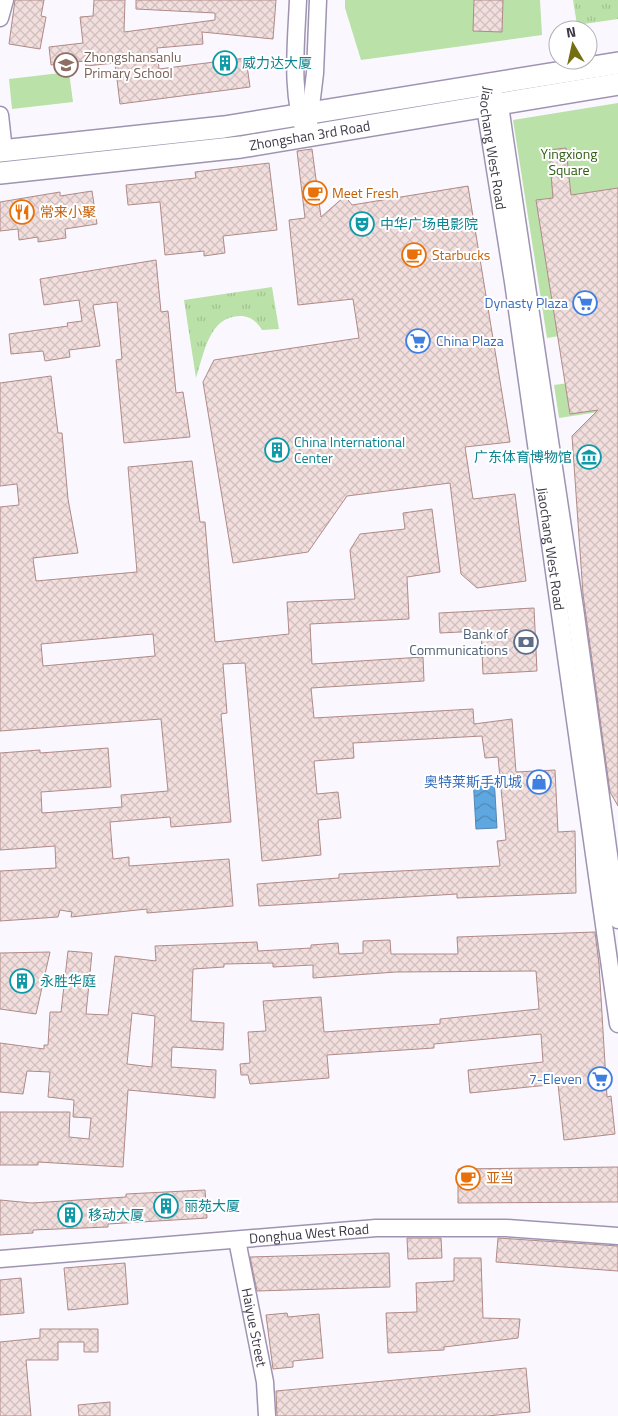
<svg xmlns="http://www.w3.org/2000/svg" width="618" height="1416" font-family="'Titillium Web','Noto Sans SC',sans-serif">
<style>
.grass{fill:url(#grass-tufts)}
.green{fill:#bae1a8}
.water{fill:url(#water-waves);stroke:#5586b2}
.building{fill:url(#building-cross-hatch);stroke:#b08a88;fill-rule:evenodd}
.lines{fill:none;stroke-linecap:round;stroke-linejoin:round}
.minor-casing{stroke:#9f93b2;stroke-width:19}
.major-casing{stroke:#9f93b2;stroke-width:24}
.minor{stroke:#fff;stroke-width:16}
.major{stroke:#fff;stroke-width:21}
.labels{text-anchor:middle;stroke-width:4;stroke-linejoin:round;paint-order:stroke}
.education-label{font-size:14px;fill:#785e54;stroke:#fff;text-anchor:start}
.culture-label{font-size:14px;fill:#0d838f;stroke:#fff;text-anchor:start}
.street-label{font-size:14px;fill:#3d3845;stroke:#fff}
.park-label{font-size:14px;fill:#2f5b12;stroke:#fff}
.food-label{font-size:14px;fill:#c56008;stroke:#fff;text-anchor:start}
.shop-label{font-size:14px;fill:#366cbe;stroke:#fff;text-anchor:end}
.service-label{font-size:14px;fill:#4e5e75;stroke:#fff;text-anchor:end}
</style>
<defs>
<pattern id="grass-tufts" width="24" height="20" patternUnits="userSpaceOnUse" patternTransform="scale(1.25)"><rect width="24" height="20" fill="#bae1a8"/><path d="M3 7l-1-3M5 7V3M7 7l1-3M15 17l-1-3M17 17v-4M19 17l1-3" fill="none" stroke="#a1c292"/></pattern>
<pattern id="water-waves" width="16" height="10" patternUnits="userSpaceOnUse" patternTransform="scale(1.25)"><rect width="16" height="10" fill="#5fa7e0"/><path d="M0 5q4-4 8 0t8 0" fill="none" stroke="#5089b7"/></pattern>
<pattern id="building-cross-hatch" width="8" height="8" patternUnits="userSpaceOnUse" patternTransform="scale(1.25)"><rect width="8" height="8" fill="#f2dedd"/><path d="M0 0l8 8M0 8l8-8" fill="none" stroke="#d0bfbf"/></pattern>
</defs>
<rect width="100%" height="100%" fill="#faf8fe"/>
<g class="grass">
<path d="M573,0H618V19L577,25Z"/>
<path d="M272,287L279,329L262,330C257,322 251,316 240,316C209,316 204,354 196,378L184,300Z"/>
</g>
<g class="green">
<path d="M345,0H540L542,35L361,60L345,8Z"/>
<path d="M69,72L73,102L12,109L9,79Z"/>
<path d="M618,103V354L614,327L547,338L513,120Z"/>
<path d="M618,376V409L559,418L554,385Z"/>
</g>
<path class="water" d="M494,776L497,828L476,829L473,777Z"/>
<g class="building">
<path d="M15,0H44L41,16L46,17L40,49L9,44Z"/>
<path d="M94,0H125L124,32L215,20V13L136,9V0H276L273,39L202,32L203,44L157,48L159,69L246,58L250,87L120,104L115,63L86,66L85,61L51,65L49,47L83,43L80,17L93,16Z"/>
<path d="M474,0H503L502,32L473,31Z"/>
<path d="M566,148L571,195L618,188V806L610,792L583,594L572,436L598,410L570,414L536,200L553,198L549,150Z"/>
<path d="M312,149L321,217L345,196L352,205L468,186L510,442L465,447L473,499L515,494L526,581L477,588L461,574L450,483L347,496L308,552L233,563L203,382L214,360L359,338L353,299L298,305L289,220L305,218L297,151Z"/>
<path d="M269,163L277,230L223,236L225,253L204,256V251L165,255L160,202L128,205L126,185L196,178L195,172Z"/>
<path d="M92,191L97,224L65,229L66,238L38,242V237L19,240L18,229L0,231V202L60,192V196Z"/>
<path d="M156,260L161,312L168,311L176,393L183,392L190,437L124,443L116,360L122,359L117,302L93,305L100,346L69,350L70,357L45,361L43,351L11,354L9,334L68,326L67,323L82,321L79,300L44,305L40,279Z"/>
<path d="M51,376L58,433H62L68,499L78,553L33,558L36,581L137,572L128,467L192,461L200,522H205L215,642L289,634L287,602L355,599L350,550L360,534L405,529L403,513L432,509L440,572L407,577L409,619L310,624L312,664L423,657L424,681L311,688L314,718L473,709L474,724L512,719L516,772L555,770L558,832L575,831L576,893L457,898V894L259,906L257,884L339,878V874L500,866L497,841L506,840L498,757L485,758L482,736L353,743L354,758L314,761L317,794L338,792L341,818L318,820L321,855L262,861L245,663L223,664L227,713L221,714L231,822L171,827L170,817L110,822L113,859L129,857V866L229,859L233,906L147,913V909L71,917L72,912L60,910L58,917L0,921V871L56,868L55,846L0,850V753L40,750V753L108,748L111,787L41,792L42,813L122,807L121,795L168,791L161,719L0,731V507L19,505L17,484L0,486V383ZM153,634L155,656L43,666L41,644Z"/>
<path d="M534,608L537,671L483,674L481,631L440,633L439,613Z"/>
<path d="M595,932L599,964L607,1097L611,1096L615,1134L564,1140L558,1084L470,1093L468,1070L543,1062L541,1034L434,1044V1048L327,1055L329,1078L250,1084L248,1075H241L240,1064L250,1063L248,1032L266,1031L263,1001L321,997L324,1032L440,1024V1019L539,1009L536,971L396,972L313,978V965L273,967V963L224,964V967L193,969L191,1021L224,1023L223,1050L172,1047L171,1067L216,1070L215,1098L128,1090L123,1167L38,1162V1165H0V1112H70L69,1137L89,1139L91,1118L73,1117L74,1100L48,1097L50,1072L27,1071L23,1094L0,1092V1043L44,1049V1045H48L50,1012H61L68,951L92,953L86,1014L108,1015L115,956L156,961L155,946L257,942L258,951L311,948V945L338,943L339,954L363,953V941L390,940L391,954H458L457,937ZM132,1013L155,1016L152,1067L127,1064Z"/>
<path d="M50,952L36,1014L0,1009V953Z"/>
<path d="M618,1167V1202L458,1203V1169Z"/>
<path d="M205,1190L207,1218L108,1224V1227L33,1230V1233L0,1235V1200L32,1203L126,1197V1194Z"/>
<path d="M407,1238H441L442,1258L408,1259Z"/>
<path d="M498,1238L618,1246V1271L496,1262Z"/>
<path d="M389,1253L390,1287L257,1291L250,1257Z"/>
<path d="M454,1258H481L483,1318L520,1319L518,1338L444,1347V1350L388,1353L386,1313L417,1312L416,1283L454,1281Z"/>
<path d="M125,1263L128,1304L68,1310L64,1268Z"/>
<path d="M21,1278L24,1313L0,1315V1280Z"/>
<path d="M287,1313L288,1317L319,1314L323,1358L293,1361V1367L273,1369L266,1315Z"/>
<path d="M40,1329H98V1352H84V1342H58V1360H26L31,1416H0V1342L40,1338Z"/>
<path d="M526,1368L530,1412L487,1416H277L276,1391Z"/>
<path d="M110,1402V1416H79L78,1405Z"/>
</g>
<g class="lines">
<g class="minor-casing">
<g id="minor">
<path d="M298,0C296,46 290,93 306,137"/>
<path d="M0,18L5,0"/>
<path id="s1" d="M489,83L485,107L513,282L618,1024"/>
<path d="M494,94L500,105L504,133L575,608L618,920"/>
<path d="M0,115L4,151"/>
<path d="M309,123L315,73L318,0"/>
<path id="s2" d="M237,1240L265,1382L267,1416"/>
<path id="s3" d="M0,1259L376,1228H506L618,1236"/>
</g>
</g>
<g class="major-casing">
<g id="major">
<path d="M0,151L224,127L618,63"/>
<path id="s4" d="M0,173L241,147L618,84"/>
</g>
</g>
<use href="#minor" class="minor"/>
<use href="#major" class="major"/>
</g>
<defs>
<g id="building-ring" transform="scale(1.25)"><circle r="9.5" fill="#fff" stroke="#0f9aa8" stroke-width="1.5"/><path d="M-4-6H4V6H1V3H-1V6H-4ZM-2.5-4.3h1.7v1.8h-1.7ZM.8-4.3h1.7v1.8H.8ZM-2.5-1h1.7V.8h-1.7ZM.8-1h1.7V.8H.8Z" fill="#0f9aa8"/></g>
<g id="school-ring" transform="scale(1.25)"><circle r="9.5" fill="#fff" stroke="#8d6e63" stroke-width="1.5"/><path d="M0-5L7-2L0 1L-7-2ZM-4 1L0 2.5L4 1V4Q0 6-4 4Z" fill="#8d6e63"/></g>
<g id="cafe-ring" transform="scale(1.25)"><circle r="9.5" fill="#fff" stroke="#e8710a" stroke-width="1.5"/><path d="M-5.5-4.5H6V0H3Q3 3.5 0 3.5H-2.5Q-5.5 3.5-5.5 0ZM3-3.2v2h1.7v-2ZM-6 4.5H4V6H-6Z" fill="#e8710a"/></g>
<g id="restaurant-ring" transform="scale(1.25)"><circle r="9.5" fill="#fff" stroke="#e8710a" stroke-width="1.5"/><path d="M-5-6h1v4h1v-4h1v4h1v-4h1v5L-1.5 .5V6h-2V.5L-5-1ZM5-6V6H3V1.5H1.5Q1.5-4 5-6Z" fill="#e8710a"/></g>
<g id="theatre-ring" transform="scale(1.25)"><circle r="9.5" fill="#fff" stroke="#0f9aa8" stroke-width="1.5"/><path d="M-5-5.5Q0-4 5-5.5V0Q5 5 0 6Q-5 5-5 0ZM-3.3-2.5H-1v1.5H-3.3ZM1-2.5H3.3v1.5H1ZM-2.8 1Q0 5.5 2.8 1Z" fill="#0f9aa8"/></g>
<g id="supermarket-ring" transform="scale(1.25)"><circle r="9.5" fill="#fff" stroke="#3f7fe0" stroke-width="1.5"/><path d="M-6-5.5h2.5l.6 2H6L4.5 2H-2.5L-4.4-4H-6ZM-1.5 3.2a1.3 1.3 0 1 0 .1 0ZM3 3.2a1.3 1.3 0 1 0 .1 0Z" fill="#3f7fe0"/></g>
<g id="museum-ring" transform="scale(1.25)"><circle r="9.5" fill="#fff" stroke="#0f9aa8" stroke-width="1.5"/><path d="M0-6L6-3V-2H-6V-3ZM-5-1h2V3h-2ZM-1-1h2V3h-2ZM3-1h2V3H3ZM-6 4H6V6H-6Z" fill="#0f9aa8"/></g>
<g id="bank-ring" transform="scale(1.25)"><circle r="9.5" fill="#fff" stroke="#5c6f8a" stroke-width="1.5"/><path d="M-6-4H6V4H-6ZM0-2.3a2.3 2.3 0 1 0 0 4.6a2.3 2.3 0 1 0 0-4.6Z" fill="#5c6f8a"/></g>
<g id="shop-ring" transform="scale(1.25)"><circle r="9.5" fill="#fff" stroke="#3f7fe0" stroke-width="1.5"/><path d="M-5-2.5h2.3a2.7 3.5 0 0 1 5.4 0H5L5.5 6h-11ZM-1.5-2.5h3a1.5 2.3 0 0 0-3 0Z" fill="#3f7fe0"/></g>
</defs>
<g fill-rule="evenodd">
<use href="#building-ring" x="225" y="63"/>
<use href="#school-ring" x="66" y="65"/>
<use href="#cafe-ring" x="315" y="193"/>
<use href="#restaurant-ring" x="22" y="212"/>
<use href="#theatre-ring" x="362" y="224"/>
<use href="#cafe-ring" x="414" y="255"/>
<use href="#supermarket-ring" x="585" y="303"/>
<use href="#supermarket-ring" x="418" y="341"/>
<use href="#building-ring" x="277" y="450"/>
<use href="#museum-ring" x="589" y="457"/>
<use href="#bank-ring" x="526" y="642"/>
<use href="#shop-ring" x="539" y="782"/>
<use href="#building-ring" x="22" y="981"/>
<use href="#supermarket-ring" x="600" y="1079"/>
<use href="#cafe-ring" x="468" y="1178"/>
<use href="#building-ring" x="166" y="1206"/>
<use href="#building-ring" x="70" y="1215"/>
</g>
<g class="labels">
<g class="education-label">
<text x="84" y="62">Zhongshansanlu<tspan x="84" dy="16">Primary School</tspan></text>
</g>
<g class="culture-label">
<text x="242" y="68">威力达大厦</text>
<text x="380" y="229">中华广场电影院</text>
<text x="294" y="447">China International<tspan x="294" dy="16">Center</tspan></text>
<text x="572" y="462" text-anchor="end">广东体育博物馆</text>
<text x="40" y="986">永胜华庭</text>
<text x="184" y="1211">丽苑大厦</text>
<text x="88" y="1220">移动大厦</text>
</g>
<g class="street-label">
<text dy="5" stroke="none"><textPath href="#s4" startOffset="312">Zhongshan 3rd Road</textPath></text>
<text dy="5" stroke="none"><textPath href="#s1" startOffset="66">Jiaochang West Road</textPath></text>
<text dy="5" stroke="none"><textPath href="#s1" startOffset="471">Jiaochang West Road</textPath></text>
<text dy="5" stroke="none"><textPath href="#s3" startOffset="310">Donghua West Road</textPath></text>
<text dy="5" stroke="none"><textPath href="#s2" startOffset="89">Haiyue Street</textPath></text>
</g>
<g class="park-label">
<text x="569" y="159">Yingxiong<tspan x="569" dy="16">Square</tspan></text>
</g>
<g class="food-label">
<text x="332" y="198">Meet Fresh</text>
<text x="40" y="217">常来小聚</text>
<text x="432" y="260">Starbucks</text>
<text x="486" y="1183">亚当</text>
</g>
<g class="shop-label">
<text x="568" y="308">Dynasty Plaza</text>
<text x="436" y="346" text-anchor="start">China Plaza</text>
<text x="522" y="787">奥特莱斯手机城</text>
<text x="582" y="1084">7-Eleven</text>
</g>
<g class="service-label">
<text x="508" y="639">Bank of<tspan x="508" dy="16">Communications</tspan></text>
</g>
</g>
<g transform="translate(573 45) rotate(351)"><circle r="24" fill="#ffffff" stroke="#b1afb5"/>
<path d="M0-4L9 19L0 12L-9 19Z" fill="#746f10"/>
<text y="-8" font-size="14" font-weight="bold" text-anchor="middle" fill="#3d3845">N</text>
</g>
</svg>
